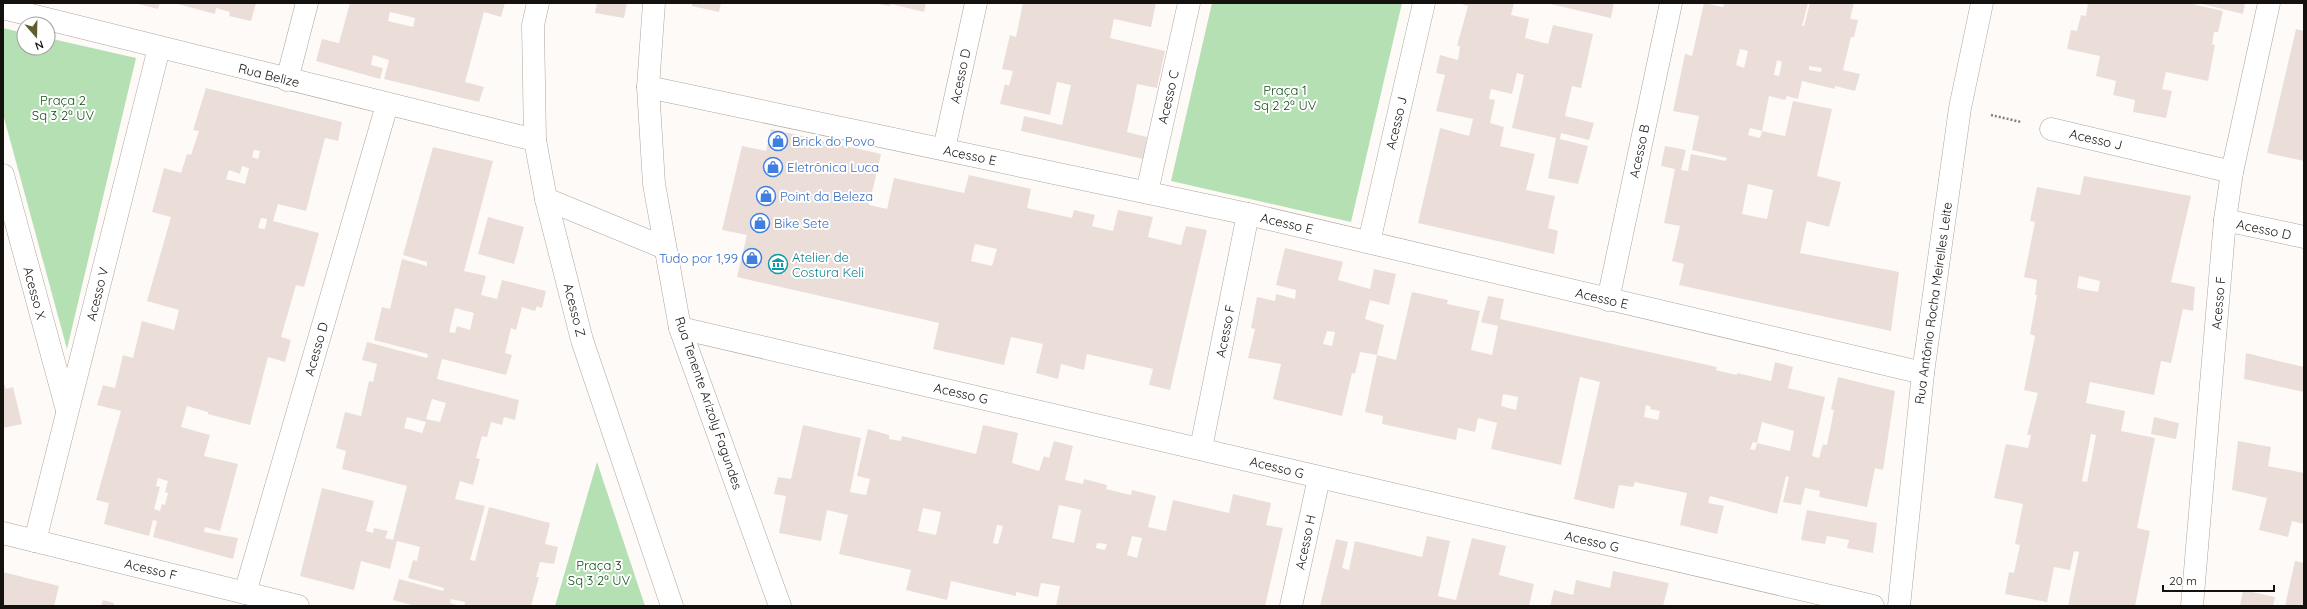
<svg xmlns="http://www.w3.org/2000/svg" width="2307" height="609" font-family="Quicksand,sans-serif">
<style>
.green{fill:#b5e0b3}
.building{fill:#ebded9;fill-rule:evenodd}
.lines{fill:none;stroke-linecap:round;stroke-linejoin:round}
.minor-casing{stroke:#ada59c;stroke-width:23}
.path{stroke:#84807d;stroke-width:2.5;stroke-dasharray:2 2;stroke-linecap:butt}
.minor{stroke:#fff;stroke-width:22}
.labels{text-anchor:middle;stroke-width:4;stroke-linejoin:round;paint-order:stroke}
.street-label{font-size:13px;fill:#14110e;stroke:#fff}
.park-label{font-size:13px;fill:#104e15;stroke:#fff}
.shop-label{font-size:13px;fill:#366cbe;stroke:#fff;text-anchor:start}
.culture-label{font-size:13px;fill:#0d838f;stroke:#fff;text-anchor:start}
</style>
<rect width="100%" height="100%" fill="#fefaf7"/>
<g class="green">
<path d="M1212,3H1402L1351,222L1171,181Z"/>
<path d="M3,28L24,33V48H48V38L136,58L67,349L3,114Z"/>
<path d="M597,462L645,606H555Z"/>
</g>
<g class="building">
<path d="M134,3H160L158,9Z"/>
<path d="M174,3H256L251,21L229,16L230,12L216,8L215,14Z"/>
<path d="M350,3H505L501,17L484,12L465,82L484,87L479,102L384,79L389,60L373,55L371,65L383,68L380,79L316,61L322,39L339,43ZM390,12L415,18L413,27L388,21Z"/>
<path d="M597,3H627L624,18L595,13Z"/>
<path d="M692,3H721L719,12L692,6Z"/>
<path d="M891,3H926L924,12L891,4L890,6L879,4Z"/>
<path d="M1023,3H1156L1151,27L1114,19L1110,38L1165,51L1157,88L1137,84L1134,100L1127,132L1147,137L1143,159L1021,131L1024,116L1062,125L1071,85L1057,82L1050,115L1000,104L1005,84L1009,86L1013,71L1002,69L1010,35L1016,37Z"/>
<path d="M1459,3H1514L1511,15L1529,19L1525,38L1548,44L1553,25L1593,34L1581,88L1572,86L1565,116L1594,123L1589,140L1561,133L1560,139L1588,146L1578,184L1548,178L1556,138L1512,128L1524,75L1517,73L1512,94L1491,89L1489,99L1495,100L1490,123L1504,127L1500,146L1535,154L1526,190L1555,196L1548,228L1558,231L1554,254L1418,223L1440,128L1469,136L1473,119L1436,111L1445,75L1436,73L1440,55L1458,60L1460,46H1457L1468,6Z"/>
<path d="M1546,3H1614L1611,18Z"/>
<path d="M1704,3L1723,7L1724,3H1808L1802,26H1804L1810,3H1854L1850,19L1858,20L1854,37H1851L1843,70L1860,74L1855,91L1835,86V89L1802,81L1798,99L1787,96L1785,100L1769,96L1762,131L1750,128L1748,135L1760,138L1762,131L1785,136L1793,101L1832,109L1817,176L1841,182L1829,227L1807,221L1800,253L1899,272L1891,331L1679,285L1684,264L1672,261L1680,226L1664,223L1675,169L1661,166L1665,146L1686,150L1681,170L1688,171L1691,154L1726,161L1727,158L1692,150L1699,116L1673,111L1685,54L1692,56ZM1740,49L1748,51L1744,68L1736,65ZM1777,60L1782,62L1779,76L1774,75ZM1809,66L1822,68L1821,72L1809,70ZM1748,184L1773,190L1767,219L1742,214Z"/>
<path d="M2088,3H2188L2223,11L2218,32H2214L2212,44L2215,45L2208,81L2166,72L2162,89L2172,91L2166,118L2133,112L2135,100L2113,95L2116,81L2096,76L2100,56L2067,49L2071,30L2077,31L2081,15L2086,16Z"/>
<path d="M2198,3H2245L2243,14Z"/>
<path d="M2296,29L2304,31V161L2267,153Z"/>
<path d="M206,88L342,122L338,141L325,138L306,211L278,204L273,221L319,233L304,287L296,285L281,337L291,340L285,362L268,357L250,425L208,414V412L187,406L181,427L210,435L204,456L238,464L220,531L205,527L204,532L238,538L233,559L153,537L157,521L153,520L149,536L104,524L109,503L96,500L121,411L97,405L103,385L115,388L123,355L133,358L142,321L174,330L179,310L147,301L171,217L152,212L164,168L181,173L187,154L191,155L199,131L193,130ZM254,150L260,151L258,159L252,157ZM242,166L249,168L245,184L226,179L229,170L240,174ZM261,218L267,219L265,229L258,228ZM158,478L168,481L165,492L168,493L165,505L162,504L160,511L154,509L160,487L156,486Z"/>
<path d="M771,129L881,154L869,205L887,209L894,178L964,193L969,175L1031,189L1027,208L1072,218L1074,210L1095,215L1092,226L1113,231L1118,210L1153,217L1148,237L1181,245L1186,226L1207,230L1170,390L1149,385L1153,369L1087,354L1084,370L1061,364L1058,379L1036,373L1043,344L1011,337L1004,365L933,349L939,323L737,277L747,235L722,230L742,146L766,151ZM975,244L997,249L992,266L971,261Z"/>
<path d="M433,147L493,161L464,271L486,276L481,295L497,299L502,280L546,291L542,308L537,306L535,311L522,307L516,330L511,328L505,353L512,355L506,375L442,359L437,379L519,400L515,420L504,417L502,425L491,422L487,437L482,436L476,458L480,459L473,485L460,481L455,499L485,506L470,560L475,561L489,507L550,523L545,544L558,547L554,564L540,562L536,577H539L531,606H464L465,602L451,599L450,603L459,606H415L393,600L399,579L443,591L444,588L408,578L413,560L417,561L420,547L397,541L390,569L361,561L354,590L300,576L322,488L374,501L366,531L373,533L374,528L388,531L385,538L393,540L407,486L342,469L346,451L336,448L345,412L361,416L369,381L373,382L377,364L362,360L367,342L427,358L428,354L374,340L382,307L390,309L402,259L427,266V262L403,255ZM455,308L474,313L470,330L457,326L455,333L449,332ZM432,399L446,403L440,422L426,419ZM407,417L426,422L422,433L404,428Z"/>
<path d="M2084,176L2191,196L2171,282L2195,287L2193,311L2183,309L2171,363L2161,361L2154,395L2090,382L2086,403L2125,411L2121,431L2155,438L2137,528L2150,531L2135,606H2068L2079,552L2074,551L2070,570L2054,567L2047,602L2005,594L2009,572L2014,573L2020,545L2015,544L2023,504L1994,498L2006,444L2028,448L2031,435H2027L2038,393L2024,390L2035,336L2030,334L2037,295H2035L2037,280L2024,277L2035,222L2030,221L2037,187L2080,195ZM2079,276L2100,281L2098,292L2077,288ZM2091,434L2096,435L2087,482L2082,481Z"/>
<path d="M488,217L524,227L514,264L478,254Z"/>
<path d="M1285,248L1343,262L1338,280L1370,289L1374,269L1396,274L1389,305L1370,300L1365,319L1384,325L1377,355L1360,352L1355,374L1352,373L1342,416L1273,399L1281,364L1248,358L1255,329L1251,328L1257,297L1275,301L1276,294L1295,299L1296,290L1276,285ZM1327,331L1335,332L1332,346L1323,344Z"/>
<path d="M1412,292L1448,300L1447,304L1480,311L1471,350L1492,355L1498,326L1481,322L1488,296L1504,299L1500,319L1717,367L1716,370L1737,375V373L1771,381L1775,362L1793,367L1788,388L1825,397L1812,456L1819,458L1823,444L1827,445L1834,410L1831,409L1838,377L1895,391L1883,470L1875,468L1867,507L1819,497L1820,491L1805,488L1801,505L1783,502L1789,477L1786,476L1777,514L1710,496L1708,503L1724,506L1717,534L1680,525L1687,493L1635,482L1633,487L1619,485L1614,509L1574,499L1600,382L1580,377L1561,465L1491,449L1497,423L1478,418L1475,432L1458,428L1456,440L1382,424L1383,416L1365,412L1377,355L1396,360ZM1503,394L1518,397L1516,410L1501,406ZM1646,405L1651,407L1650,409L1660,411L1658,420L1644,417ZM1762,422L1794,431L1790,451L1757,443L1755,450L1750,449L1753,442L1757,443Z"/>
<path d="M2246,353L2304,367V392L2244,379Z"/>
<path d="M3,381L6,389L13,387L22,424L3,428Z"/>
<path d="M2154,417L2179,423L2176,439L2151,434Z"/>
<path d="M803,425L861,438L850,492L866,495L870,479L857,476L868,429L889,435V439L901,441L902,436L976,454L983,425L1018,433L1012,463L1039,471L1044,456L1049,458L1054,441L1073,446L1065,480L1083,484L1084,479L1107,485L1106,489L1131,495L1132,490L1156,496L1148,527L1166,531L1173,500L1229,513L1233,494L1271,503L1266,525L1283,528L1265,606H1056L1060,586L1041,583L1038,597L1016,592V596L951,581L947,600L906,590L911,570L839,554L848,515L827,510L821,541L779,533L786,496L774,494L778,477L791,479ZM1059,505L1081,510L1074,543L1052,538ZM923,508L941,512L936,535L918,531ZM997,525L1003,526L998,544L993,543ZM1132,536L1142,538L1137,558L1127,555ZM1097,543L1107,544L1105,550L1096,548Z"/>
<path d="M2238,441L2271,447L2268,466L2304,473V524L2292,521L2288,537L2259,530L2267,498L2232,490Z"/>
<path d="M1807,510L1877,523L1873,553L1847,548L1849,540L1827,536L1825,544L1801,540Z"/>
<path d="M1427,536L1450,541L1438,596L1456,600L1472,538L1506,546L1499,575L1534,584L1529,606H1320L1336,539L1348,542L1342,568L1349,570L1355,541L1422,557Z"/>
<path d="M2295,561L2304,563V606H2285Z"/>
<path d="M1613,571L1669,583L1663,606H1550L1554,590L1573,595L1576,580L1610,588Z"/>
<path d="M3,572L59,586L54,606H3Z"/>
<path d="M2243,590L2275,597L2273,606H2240Z"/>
<path d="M103,600L114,603L113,606H101Z"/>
</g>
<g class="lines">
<g class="minor-casing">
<g id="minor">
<path d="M538,3L533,25L535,140L546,199L582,340L672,606"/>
<path d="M654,3L648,87L654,184L680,328L780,606"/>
<path d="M3,8L535,140"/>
<path d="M287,80L307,3"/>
<path d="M648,87L1248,214L1923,373"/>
<path d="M2051,129L2232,172"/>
<path d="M944,149L976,3"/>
<path d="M3,175L67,410"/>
<path d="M1147,192L1189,3"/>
<path d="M546,199L665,248"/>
<path d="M2225,220L2304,237"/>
<path d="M1369,242L1424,3"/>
<path d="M1608,300L1671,3"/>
<path d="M680,328C1078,420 1475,514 1873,606"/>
<path d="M1201,448L1248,214"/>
<path d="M3,533L298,606"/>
<path d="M35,541L159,48"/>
<path d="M245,593L387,105"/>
<path d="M1291,606L1319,478"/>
<path d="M1899,606L1923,373L1960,108L1982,3"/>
<path d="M2192,606L2225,220L2232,172L2269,3"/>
</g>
</g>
<path class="path" d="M1991,115L2021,122"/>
<use href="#minor" class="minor"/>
</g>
<defs>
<g id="shop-ring" transform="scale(1)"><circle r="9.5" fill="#fff" stroke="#3f7fe0" stroke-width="1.5"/><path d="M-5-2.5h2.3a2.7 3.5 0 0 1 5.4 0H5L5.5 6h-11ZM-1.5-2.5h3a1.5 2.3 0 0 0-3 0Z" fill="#3f7fe0"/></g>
<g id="museum-ring" transform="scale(1)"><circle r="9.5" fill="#fff" stroke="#0f9aa8" stroke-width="1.5"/><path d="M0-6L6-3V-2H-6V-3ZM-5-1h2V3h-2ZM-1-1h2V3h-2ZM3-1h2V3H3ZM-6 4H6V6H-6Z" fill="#0f9aa8"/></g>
</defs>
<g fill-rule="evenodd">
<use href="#shop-ring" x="778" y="141"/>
<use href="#shop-ring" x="773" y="167"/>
<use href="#shop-ring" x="766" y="196"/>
<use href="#shop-ring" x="760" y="223"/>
<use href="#shop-ring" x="752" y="258"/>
<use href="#museum-ring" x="778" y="264"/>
</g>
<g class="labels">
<g class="street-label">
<text transform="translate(269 75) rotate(14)" y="5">Rua Belize</text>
<text transform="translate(960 76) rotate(-78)" y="5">Acesso D</text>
<text transform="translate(1168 97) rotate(-77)" y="5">Acesso C</text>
<text transform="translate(1396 123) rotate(-77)" y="5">Acesso J</text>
<text transform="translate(2096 139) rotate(13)" y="5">Acesso J</text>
<text transform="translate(1639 151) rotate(-78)" y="5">Acesso B</text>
<text transform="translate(970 155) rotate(12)" y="5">Acesso E</text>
<text transform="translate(1287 223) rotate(13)" y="5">Acesso E</text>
<text transform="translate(2264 229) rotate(12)" y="5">Acesso D</text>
<text transform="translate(35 293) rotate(75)" y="5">Acesso X</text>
<text transform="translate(97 294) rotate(-76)" y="5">Acesso V</text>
<text transform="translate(1602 298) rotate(13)" y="5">Acesso E</text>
<text transform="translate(1933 303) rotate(-82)" y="5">Rua Antônio Rocha Meirelles Leite</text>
<text transform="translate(2218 303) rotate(-85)" y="5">Acesso F</text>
<text transform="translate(575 310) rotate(76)" y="5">Acesso Z</text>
<text transform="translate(1225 331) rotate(-79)" y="5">Acesso F</text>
<text transform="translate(316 349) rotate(-74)" y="5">Acesso D</text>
<text transform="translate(961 393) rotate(13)" y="5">Acesso G</text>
<text transform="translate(709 403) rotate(71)" y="5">Rua Tenente Arizoly Fagundes</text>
<text transform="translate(1277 467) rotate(14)" y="5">Acesso G</text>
<text transform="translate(1592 541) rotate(13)" y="5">Acesso G</text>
<text transform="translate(1305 542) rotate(-78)" y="5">Acesso H</text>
<text transform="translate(151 569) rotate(14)" y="5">Acesso F</text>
</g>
<g class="park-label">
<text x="1285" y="95">Praça 1<tspan x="1285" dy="15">Sq 2 2ª UV</tspan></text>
<text x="63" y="105">Praça 2<tspan x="63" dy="15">Sq 3 2ª UV</tspan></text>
<text x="599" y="570">Praça 3<tspan x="599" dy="15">Sq 3 2ª UV</tspan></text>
</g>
<g class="shop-label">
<text x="792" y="146">Brick do Povo</text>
<text x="787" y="172">Eletrônica Luca</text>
<text x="780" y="201">Point da Beleza</text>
<text x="774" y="228">Bike Sete</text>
<text x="738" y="263" text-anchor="end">Tudo por 1,99</text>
</g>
<g class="culture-label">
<text x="792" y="262">Atelier de<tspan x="792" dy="15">Costura Keli</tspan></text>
</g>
</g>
<rect width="2307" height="609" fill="none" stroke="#14110e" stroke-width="8"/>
<g transform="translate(36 36) rotate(160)"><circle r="19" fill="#ffffff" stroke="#a1a09f"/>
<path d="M0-3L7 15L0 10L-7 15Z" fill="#5f5d2a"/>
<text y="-6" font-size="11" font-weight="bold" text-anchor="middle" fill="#14110e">N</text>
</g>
<path d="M2163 585v6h111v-6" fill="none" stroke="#14110e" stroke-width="2"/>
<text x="2169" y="585" font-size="12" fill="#14110e" stroke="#ffffff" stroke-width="3" paint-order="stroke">20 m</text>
</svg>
